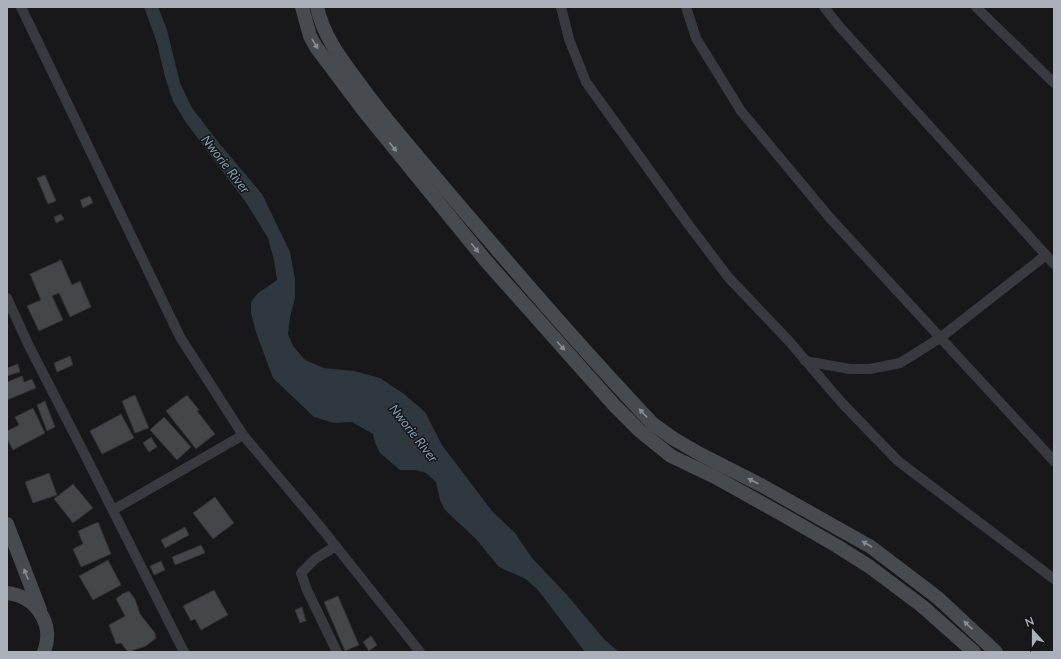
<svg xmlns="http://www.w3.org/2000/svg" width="1061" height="659" font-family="Lato,sans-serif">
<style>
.water{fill:#2e383e}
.building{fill:#45464a;stroke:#323236}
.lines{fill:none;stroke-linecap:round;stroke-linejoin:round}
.street{stroke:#393a3f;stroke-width:10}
.secondary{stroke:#474a4f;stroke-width:14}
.oneway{fill:#888c95}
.labels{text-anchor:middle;stroke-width:3;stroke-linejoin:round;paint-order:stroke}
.water-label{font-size:13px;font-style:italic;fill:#82a0b4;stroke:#131315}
</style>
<rect width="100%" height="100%" fill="#18181a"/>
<path class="water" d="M144,7H158L167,30L180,83L192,108L219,143L262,194L290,252L295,279V298L290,317L288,334L293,346L305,360L324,368L354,371L380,378L404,394L425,412L442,445L492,511L515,533L532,558L567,595L604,639L619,652H585L538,590L526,579L499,567L476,539L445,510L440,500L436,482L426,473L415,470H400L380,453L375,443L373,434L352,422L334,423L314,417L273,378L256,332L251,313V302L258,293L277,280L274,260L268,238L247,204L185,121L173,101L165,77L157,43Z"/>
<g class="building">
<path d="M45,175L56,201L48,204L37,178Z"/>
<path d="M90,196L93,203L83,208L80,200Z"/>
<path d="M61,214L64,219L56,223L54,217Z"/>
<path d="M61,260L72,285L80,281L91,307L70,317L59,293L52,296L63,320L39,331L27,306L41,300L30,274Z"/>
<path d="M70,356L73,365L57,372L54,363Z"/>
<path d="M18,364L20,372L7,376V368Z"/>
<path d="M22,376L24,382L32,379L36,388L7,400V382Z"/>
<path d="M135,395L149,428L135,433L122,401Z"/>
<path d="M187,395L199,410L197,411L215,434L196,449L166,411Z"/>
<path d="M45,401L55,427L47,431L37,405Z"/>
<path d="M33,408L45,433L13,450L7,439V431L19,425L15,417Z"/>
<path d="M121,414L134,438L102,454L90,431Z"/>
<path d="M164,417L191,447L177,460L150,430Z"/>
<path d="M151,437L157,447L149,452L143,443Z"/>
<path d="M49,473L57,495L33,503L25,482Z"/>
<path d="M73,484L93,508L73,523L54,499Z"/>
<path d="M215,497L234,523L213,539L193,513Z"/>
<path d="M98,522L111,554L81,567L73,549L83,544L78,531Z"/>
<path d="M185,527L189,535L165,548L161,540Z"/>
<path d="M201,545L205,553L175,565L172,557Z"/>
<path d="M108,560L121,585L93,600L79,576Z"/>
<path d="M161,561L165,570L154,575L150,566Z"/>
<path d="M214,590L228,615L201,630L195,619L191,621L183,606Z"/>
<path d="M129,591L135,599L140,614L155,633L156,638L146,646L128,652L121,643L116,644L109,625L125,616L116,599L122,594Z"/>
<path d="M338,596L359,645L345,651L324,602Z"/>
<path d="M302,607L306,621L300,623L295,610Z"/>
<path d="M371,636L377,645L369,651L363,642Z"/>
</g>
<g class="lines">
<g class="street">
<path d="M21,7L180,337L243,435L113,510"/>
<path d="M561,7L569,39L586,82L688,224L729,278L788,340L842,403L898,461L1054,579"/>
<path d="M686,7L696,38L741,111L830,218L1054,461"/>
<path d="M824,7L839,26L1054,264"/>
<path d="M976,7L1054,83"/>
<path d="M7,298L29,346L84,453L184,652"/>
<path d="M805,361L850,369H870L900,363L940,338L1046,255"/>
<path d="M243,435L323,530L420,652"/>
<path d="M336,546L315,559L301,573L307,590L337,652"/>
</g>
<g class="secondary">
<path d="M302,7L310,36L316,47L364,111L486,261L614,405L640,431L671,456L715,477L776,511L837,546L870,567L922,606L974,652"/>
<path d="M317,7C324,39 345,64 364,90C388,123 415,153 441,184C510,265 579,346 653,424L674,439L700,454L761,485L871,547L938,598L996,652"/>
<path d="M7,524L40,610"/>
<path d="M7,593C36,596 55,624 44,652"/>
</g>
</g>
<defs><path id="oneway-solid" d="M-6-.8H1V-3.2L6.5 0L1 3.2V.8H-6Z"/></defs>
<g class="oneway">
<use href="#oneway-solid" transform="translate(315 44) rotate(59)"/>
<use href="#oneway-solid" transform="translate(393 147) rotate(51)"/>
<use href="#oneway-solid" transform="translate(475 248) rotate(51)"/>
<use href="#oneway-solid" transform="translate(561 346) rotate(48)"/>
<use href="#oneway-solid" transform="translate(643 413) rotate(-133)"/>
<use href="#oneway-solid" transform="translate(753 481) rotate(-153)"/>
<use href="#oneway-solid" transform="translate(867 544) rotate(-150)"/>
<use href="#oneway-solid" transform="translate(26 574) rotate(-111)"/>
<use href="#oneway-solid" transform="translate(968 625) rotate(-137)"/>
</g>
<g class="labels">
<g class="water-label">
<text transform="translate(226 164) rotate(52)" y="5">Nworie River</text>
<text transform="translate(414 433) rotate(52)" y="5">Nworie River</text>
</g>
</g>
<rect width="1061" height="659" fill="none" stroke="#abb0ba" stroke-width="16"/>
<g transform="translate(1033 631) rotate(339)" stroke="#131315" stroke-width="3" paint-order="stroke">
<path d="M0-3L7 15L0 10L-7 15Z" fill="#abb0ba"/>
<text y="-6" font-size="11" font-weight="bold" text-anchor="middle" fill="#abb0ba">N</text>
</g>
</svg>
